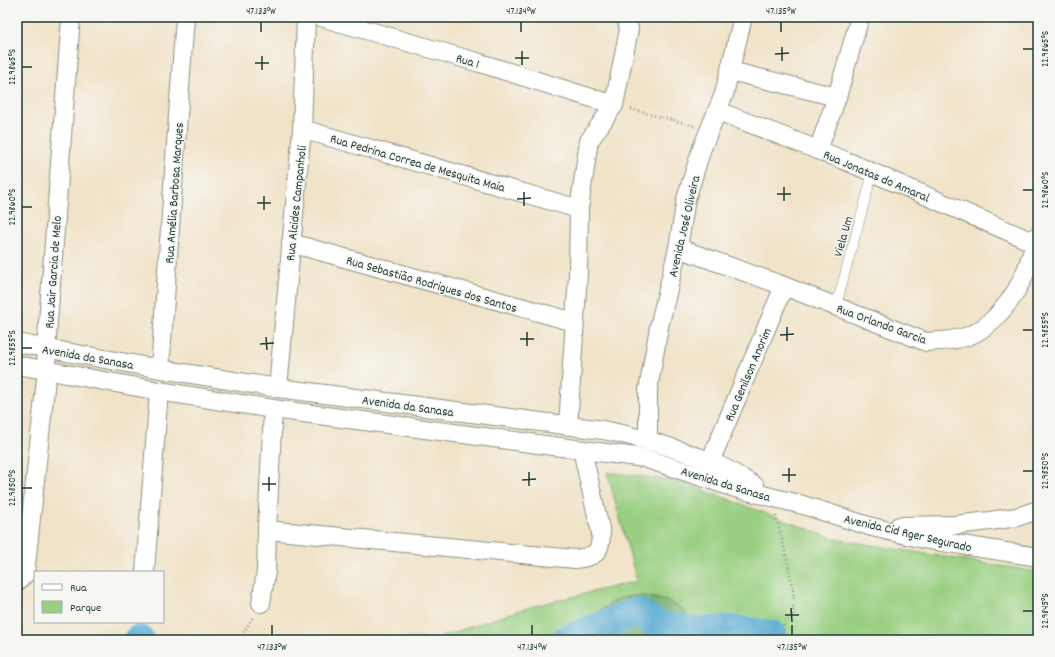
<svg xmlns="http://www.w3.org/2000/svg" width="1055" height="657" font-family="Dekko,sans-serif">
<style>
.green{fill:#99cf80;stroke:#5c865a}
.forest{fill:#7ab26e;stroke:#4c7851}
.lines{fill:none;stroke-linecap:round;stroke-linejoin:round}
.river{stroke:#56aad2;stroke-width:30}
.lane-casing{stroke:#88907e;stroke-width:10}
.street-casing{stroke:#88907e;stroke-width:20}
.path{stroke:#88907e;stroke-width:2.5;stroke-dasharray:1 3;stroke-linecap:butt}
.lane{stroke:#fff;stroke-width:9}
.street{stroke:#fff;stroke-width:18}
.ticks{fill:none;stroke:#1f3d34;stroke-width:1.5}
.labels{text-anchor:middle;stroke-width:3;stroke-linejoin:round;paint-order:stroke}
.street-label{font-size:13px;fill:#1f3d34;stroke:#f6f6f2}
.neatline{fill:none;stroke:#1f3d34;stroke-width:1.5}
.ticks-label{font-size:10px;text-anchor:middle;fill:#1f3d34}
</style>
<rect width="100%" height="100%" fill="#f6f6f2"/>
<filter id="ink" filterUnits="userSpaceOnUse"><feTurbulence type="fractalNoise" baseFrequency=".025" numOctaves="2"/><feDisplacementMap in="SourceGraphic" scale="8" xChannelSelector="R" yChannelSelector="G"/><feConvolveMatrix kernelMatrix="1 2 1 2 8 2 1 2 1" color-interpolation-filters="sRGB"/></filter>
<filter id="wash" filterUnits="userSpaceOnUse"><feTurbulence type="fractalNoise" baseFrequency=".012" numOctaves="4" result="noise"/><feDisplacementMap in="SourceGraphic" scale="16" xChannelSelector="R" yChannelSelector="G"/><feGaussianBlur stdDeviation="0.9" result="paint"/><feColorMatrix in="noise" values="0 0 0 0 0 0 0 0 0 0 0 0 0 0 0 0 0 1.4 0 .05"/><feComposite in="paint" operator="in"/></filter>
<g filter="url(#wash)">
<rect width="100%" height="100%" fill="#f1e3c8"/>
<path class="green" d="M607,472L679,481L835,539L1038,572V640H301V639H434L530,607L637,581Z"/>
<path class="forest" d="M640,595C664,600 682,601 694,625L692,631L707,635L709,640H573L594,614L620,598Z"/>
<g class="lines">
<g class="river">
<path d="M138,640H140"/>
<path d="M567,640L636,612L661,626L695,632L729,630L772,635"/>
</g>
</g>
</g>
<g filter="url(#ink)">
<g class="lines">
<g class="lane-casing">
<path id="lane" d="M836,306L873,172"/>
</g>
<g class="street-casing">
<g id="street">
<path d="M321,17L480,63L614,105"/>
<path d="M730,71L837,97"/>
<path d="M718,111L846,161L1035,243"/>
<path d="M302,129L579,209"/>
<path d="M818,150L837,97L860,17"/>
<path d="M291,243L574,322"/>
<path d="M678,248L784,286L926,342C940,341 955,341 968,336C993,327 1015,297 1025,273C1030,261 1033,248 1038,235"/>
<path d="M17,343L160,369L278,388L603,430C640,437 675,448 709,461C725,467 740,477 755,486"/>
<path d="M17,365L159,391L273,409L644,458L735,488L803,505L872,527L924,539L1038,557"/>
<path d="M160,369L185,17"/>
<path d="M278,388L302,129L306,17"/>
<path d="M568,426L578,274L579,209L589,141L614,105L629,29L626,17"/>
<path d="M648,440V390L659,327L678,248L686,199L702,148L724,94L743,17"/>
<path d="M710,462L784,286"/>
<path d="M899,526L954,525L990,521L1017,517L1038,510"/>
<path d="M267,530L575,559C594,557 601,554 601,533L582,450"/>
<path d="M145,572L159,391"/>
<path d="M17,582L25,574L47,370L46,349L71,17"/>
<path d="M261,603L266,572L267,530L273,409"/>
</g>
</g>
<g class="path">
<path d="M631,109L694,126"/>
<path d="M776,516L787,559L794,596L793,617L784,623L782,640"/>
<path d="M242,640V635L253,617"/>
</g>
<use href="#lane" class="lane"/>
<use href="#street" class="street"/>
</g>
</g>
<path class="ticks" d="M261,22V32M521,22V32M781,22V32M782,47V61M1023,49H1033M522,51V65M775,54L789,53M262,56V70M515,58H529M255,63H269M22,67H32M784,187V201M1023,190H1033M524,192V206M777,194H791M264,196V210M517,199L531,198M257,203H271M22,207H32M787,327V341M1023,330H1033M527,332V346M780,335L794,334M266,337L267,350M520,339H534M260,344L274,343M22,348H32M789,468V482M1023,471H1033M529,472V486M782,475H796M269,477V491M522,480L536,479M262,484H276M22,488H32M791,608L792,622M1023,611H1033M785,615H799M272,625V635M532,625V635M792,625V635"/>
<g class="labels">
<g class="street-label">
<text transform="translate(468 60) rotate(16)" y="5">Rua 1</text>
<text transform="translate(418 162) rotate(16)" y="5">Rua Pedrina Correa de Mesquita Maia</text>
<text transform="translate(877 175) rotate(23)" y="5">Rua Jonatas do Amaral</text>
<text transform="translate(173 193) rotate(-86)" y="5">Rua Amélia Barbosa Marques</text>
<text transform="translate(295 203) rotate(-84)" y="5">Rua Alcides Campanholi</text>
<text transform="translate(683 226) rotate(-77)" y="5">Avenida José Oliveira</text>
<text transform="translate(842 236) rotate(-74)" y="5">Viela Um</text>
<text transform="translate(52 272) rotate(-86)" y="5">Rua Jair Garcia de Melo</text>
<text transform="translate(432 283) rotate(16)" y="5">Rua Sebastião Rodrigues dos Santos</text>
<text transform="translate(882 323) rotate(20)" y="5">Rua Orlando Garcia</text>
<text transform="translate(88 356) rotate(10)" y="5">Avenida da Sanasa</text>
<text transform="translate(747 374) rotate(-67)" y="5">Rua Genilson Anorim</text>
<text transform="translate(408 405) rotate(8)" y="5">Avenida da Sanasa</text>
<text transform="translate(726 483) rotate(17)" y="5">Avenida da Sanasa</text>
<text transform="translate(908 532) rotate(13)" y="5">Avenida Cid Rger Segurado</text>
</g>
</g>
<rect width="1055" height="657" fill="none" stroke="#f6f6f2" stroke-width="44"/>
<rect x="34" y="571" width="130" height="52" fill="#f6f6f2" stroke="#a0aca6"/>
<rect x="42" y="584" width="20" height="6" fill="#ffffff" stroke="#a0aca6"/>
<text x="70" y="591" font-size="12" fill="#1f3d34">Rua</text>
<rect x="42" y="601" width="20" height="12" fill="#99cf80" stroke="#a0aca6"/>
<text x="70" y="611" font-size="12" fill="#1f3d34">Parque</text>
<rect x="22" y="22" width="1011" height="613" class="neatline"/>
<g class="ticks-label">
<text x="261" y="14">47.133°W</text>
<text x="521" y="14">47.134°W</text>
<text x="781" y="14">47.135°W</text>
<text transform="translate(1044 49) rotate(-90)" y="4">22.9865°S</text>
<text transform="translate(11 67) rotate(-90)" y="4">22.9865°S</text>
<text transform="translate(1044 190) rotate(-90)" y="4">22.9860°S</text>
<text transform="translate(11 207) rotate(-90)" y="4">22.9860°S</text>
<text transform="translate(1044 330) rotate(-90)" y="4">22.9855°S</text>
<text transform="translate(11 348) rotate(-90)" y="4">22.9855°S</text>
<text transform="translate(1044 471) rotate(-90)" y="4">22.9850°S</text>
<text transform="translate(11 488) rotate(-90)" y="4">22.9850°S</text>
<text transform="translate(1044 611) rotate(-90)" y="4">22.9845°S</text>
<text x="272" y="650">47.133°W</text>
<text x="532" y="650">47.134°W</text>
<text x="792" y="650">47.135°W</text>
</g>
</svg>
